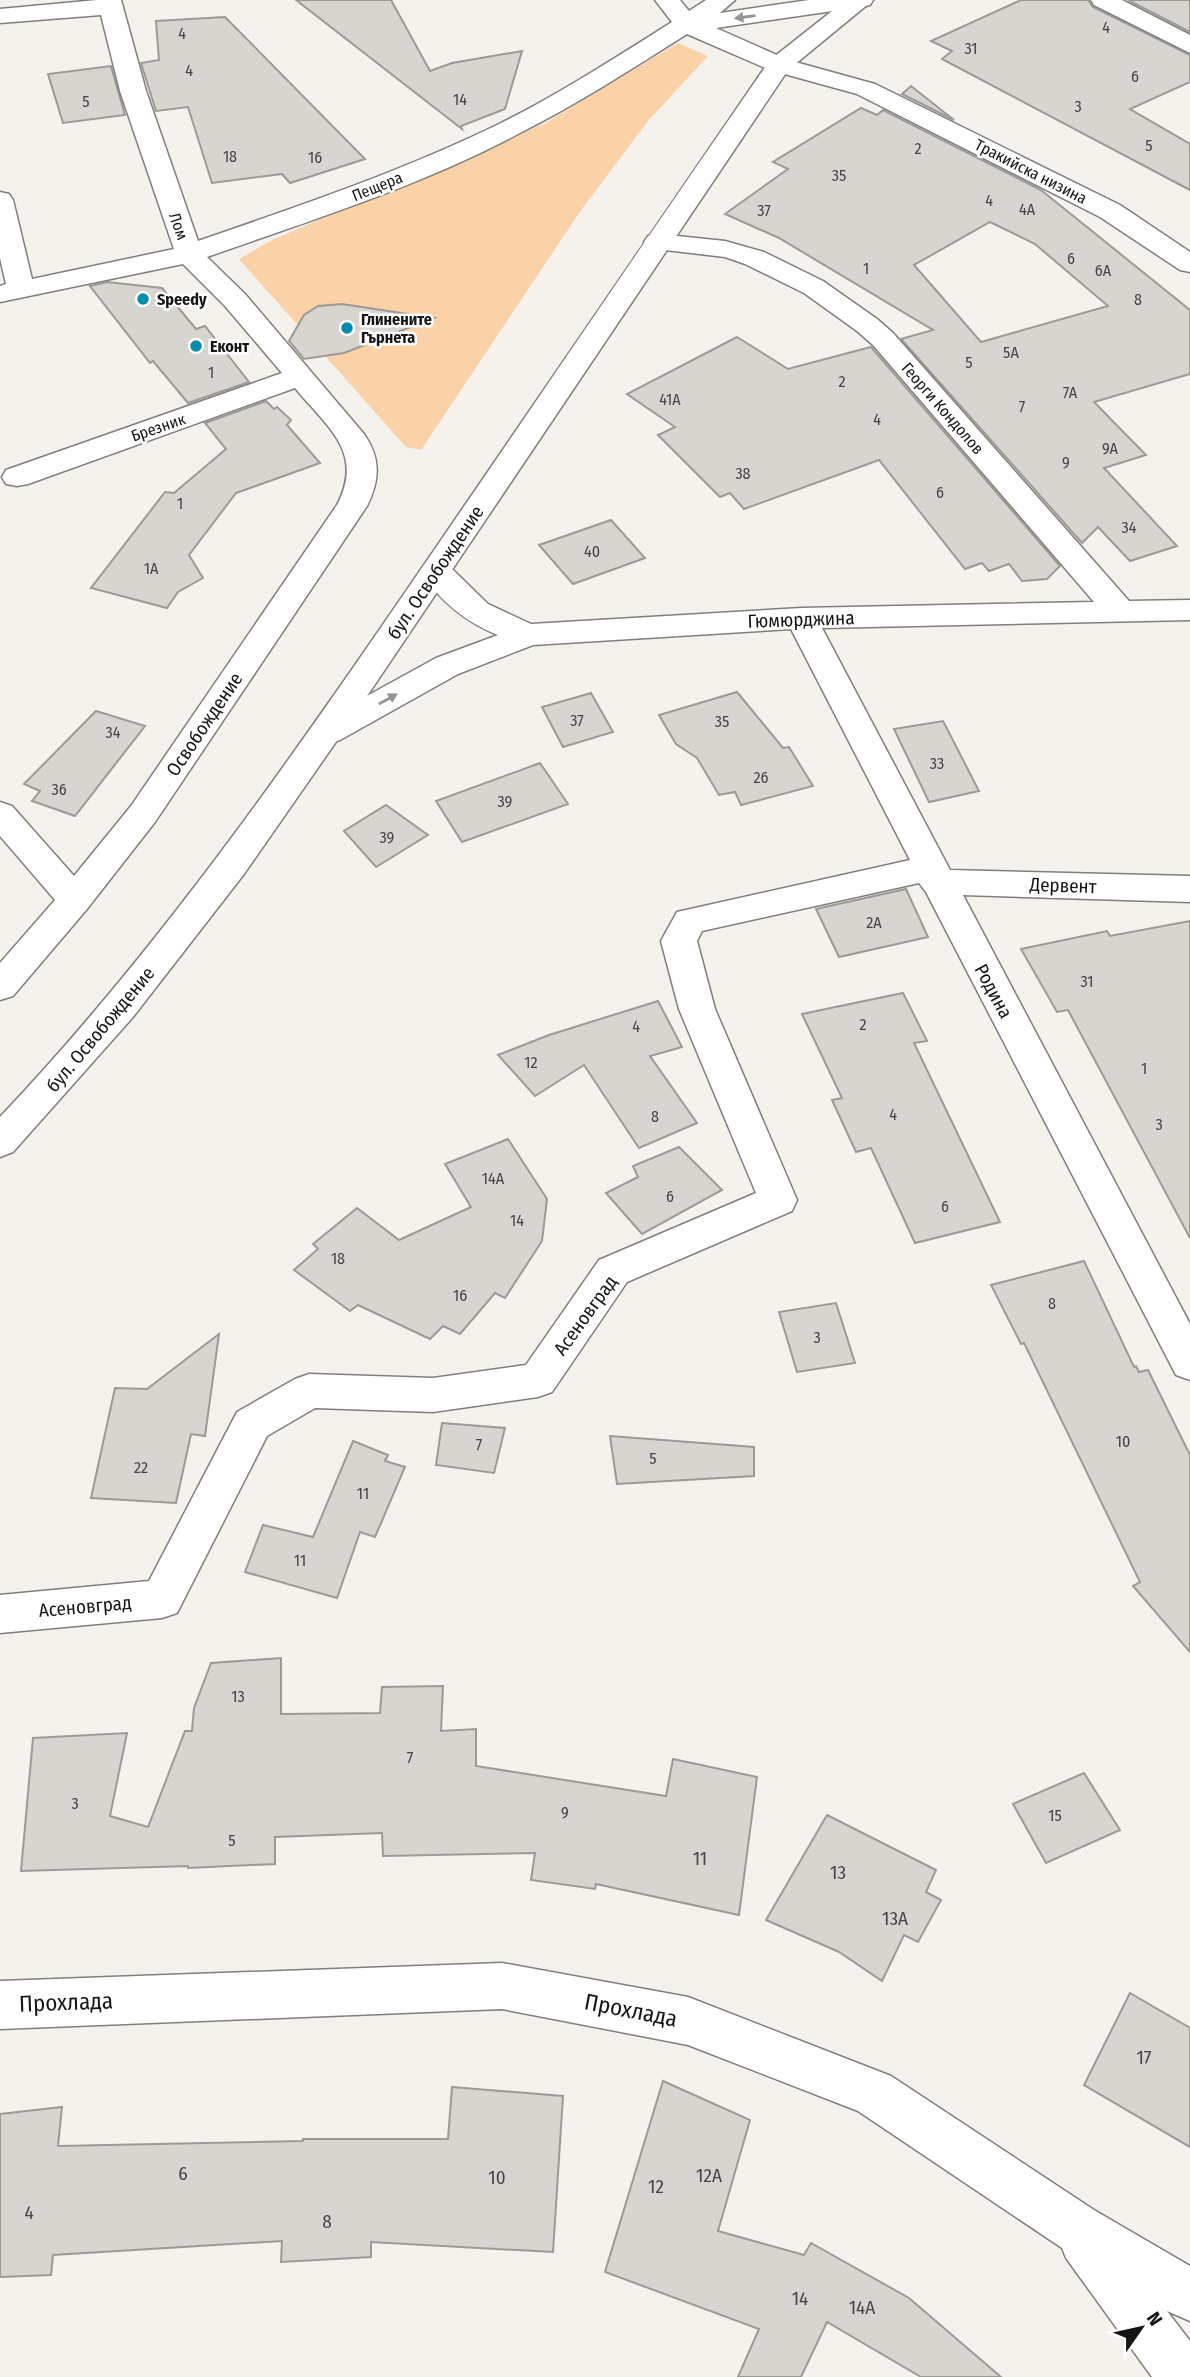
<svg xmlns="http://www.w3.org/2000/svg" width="1190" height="2377" font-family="'Fira Sans Condensed',sans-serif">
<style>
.green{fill:#fbd2a7}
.building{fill:#d8d4cf;stroke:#9d9995;stroke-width:2;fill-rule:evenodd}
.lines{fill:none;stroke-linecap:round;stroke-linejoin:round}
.minor-casing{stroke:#827e7a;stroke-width:3}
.major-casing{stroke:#827e7a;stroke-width:3}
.minor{fill:#fff;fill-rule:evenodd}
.major{fill:#fff;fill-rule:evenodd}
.oneway{fill:#969695}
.poi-dot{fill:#008eab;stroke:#fff;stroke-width:2.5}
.labels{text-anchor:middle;stroke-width:5;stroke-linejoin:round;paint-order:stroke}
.number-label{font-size:16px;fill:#464542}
.far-street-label{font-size:16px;fill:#161513;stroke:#fff}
.far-poi-label{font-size:16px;font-weight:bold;fill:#161513;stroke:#fff;text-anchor:start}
.street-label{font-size:19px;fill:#161513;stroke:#fff}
.near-number-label{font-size:19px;fill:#464542}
.near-street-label{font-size:23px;fill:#161513;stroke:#fff}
</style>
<rect width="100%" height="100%" fill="#f5f1ec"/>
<path class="green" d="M678,43L708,56L648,121L579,213L421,450L406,447L239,259L272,240L544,124Z"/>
<g class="building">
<path d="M296,0H391L430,71L452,63L522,51L505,109L461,126L462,129Z"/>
<path d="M1021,0H1088L1093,7L1190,55V82L1130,109L1190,144V190L942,59L952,51L931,41Z"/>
<path d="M1128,0H1190V32Z"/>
<path d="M225,17L365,159L290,183L282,174L212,183L188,107L156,111L141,63L159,60L156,21Z"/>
<path d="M111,66L125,115L63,123L48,74Z"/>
<path d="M911,86L954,120L902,94Z"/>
<path d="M861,108L877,115L883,110L1041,190L1190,310V374L1094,402L1146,455L1104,468L1177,546L1130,561L1098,527L1082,543L901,339L933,330L779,238L725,214L788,169L773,162ZM990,222L1035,244L1108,306L981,342L914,265Z"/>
<path d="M107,282L162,288L196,329L205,326L249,382L188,403L153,361L150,363L90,286Z"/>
<path d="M342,304L434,318L344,353L304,359L289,341L304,315L318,306Z"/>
<path d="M737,337L788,369L871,347L1060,566L1047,579L1022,581L1009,564L989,571L982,563L965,569L879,460L744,509L730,493L720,497L658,435L675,427L627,394Z"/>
<path d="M266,401L274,409L277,407L291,420L287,425L320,463L236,493L189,555L203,578L178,592L167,608L91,588L165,492L174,493L226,449L205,423Z"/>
<path d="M611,520L645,558L573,584L539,545Z"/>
<path d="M737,692L783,748L789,747L813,786L741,805L735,792L719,795L697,758L676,744L659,715Z"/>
<path d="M591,693L613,732L563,747L542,707Z"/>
<path d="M96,711L145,726L75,816L32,801L40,791L24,784Z"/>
<path d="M943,721L979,791L929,802L894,729Z"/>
<path d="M540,763L568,804L462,842L436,801Z"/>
<path d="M386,805L428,835L376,867L344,831Z"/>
<path d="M906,889L928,937L839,957L816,909Z"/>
<path d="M1190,921V1238L1068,1010L1057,1012L1021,949L1107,931L1110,936Z"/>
<path d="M903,993L927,1041L914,1043L1000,1222L915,1243L871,1148L856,1152L832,1100L842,1098L802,1014Z"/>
<path d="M658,1001L682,1047L650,1056L697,1123L639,1148L584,1065L535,1096L498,1055L549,1035Z"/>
<path d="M508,1139L547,1199L542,1241L505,1298L495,1293L460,1334L443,1326L430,1339L358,1305L350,1311L294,1270L318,1249L313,1244L357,1208L399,1240L471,1207L445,1164Z"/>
<path d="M679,1147L722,1190L642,1234L606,1193L638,1177L633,1166Z"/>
<path d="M1084,1261L1134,1367L1136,1366L1139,1372L1148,1370L1190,1455V1652L1133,1586L1140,1582L1024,1343L1021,1344L991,1285Z"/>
<path d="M836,1303L855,1363L797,1372L779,1312Z"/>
<path d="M219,1334L205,1436L191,1434L176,1503L91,1498L115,1388L147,1389Z"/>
<path d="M442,1423L505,1428L494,1473L436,1465Z"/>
<path d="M610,1436L754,1447V1476L617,1484Z"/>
<path d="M353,1441L388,1455L385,1461L405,1467L375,1537L360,1532L337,1598L245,1572L263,1525L313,1537Z"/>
<path d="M281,1658V1714L380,1713L382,1687L443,1686L441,1731L476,1729V1766L666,1796L673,1759L757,1777L739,1915L596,1884L595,1889L531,1880L535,1853L383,1856L382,1833L275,1837V1864L188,1868V1866L21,1871L33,1738L127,1733L110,1816L148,1827L185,1731H192L194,1708L211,1663Z"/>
<path d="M1084,1773L1120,1830L1046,1863L1013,1804Z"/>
<path d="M827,1815L936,1870L926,1892L941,1900L918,1942L904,1935L882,1981L839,1952L766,1920Z"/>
<path d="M1130,1993L1190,2028V2147L1084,2085Z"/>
<path d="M663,2081L750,2120L718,2231L804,2255L811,2243L909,2298L1001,2377H921L827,2322L801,2377H738L759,2329L605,2272Z"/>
<path d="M452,2087L563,2096L553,2252L371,2242V2257L281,2262L282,2241L53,2255L51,2275L0,2277V2114L62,2107L58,2146L303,2141V2139H448Z"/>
</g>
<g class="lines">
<g class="minor-casing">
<g id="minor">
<path d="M97,0H121L146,91L198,241C299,206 400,172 497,125C558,95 615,58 672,22L655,0H680L689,11L706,0H735L720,13L809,0H873L870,5L861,7L716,28L788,60L875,84L1120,205L1190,252V272L1180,270L1100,217L857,94L770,70L687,34C632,69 577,104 518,134C420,186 312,220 207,257L245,294L364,434C381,458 380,480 367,506L155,822L87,909L13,996L0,1000V963L55,900L0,836V802L12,806L74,876L131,806L337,505C365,452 327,427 295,388L28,484L17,486L6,484L2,477L6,470L282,373L225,306L183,264L0,302V286L6,284L0,258V192L9,194L13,200L32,279L174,249L120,91L101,15L0,23V9Z"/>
<path d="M1091,0H1122L1190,35V53L1094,5Z"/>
<path d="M658,234L725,241L764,252L823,281L877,319L893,333L1129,601L1190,600V620L822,628L950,870L1190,876V902L963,895L1190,1324V1380L1176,1375L926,892L919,883L702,931L697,941L715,1009L797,1200L792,1211L627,1282L552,1392L538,1397L433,1412L315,1408L267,1436L177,1613L162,1618L0,1633V1595L149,1581L237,1412L295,1379L309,1374L433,1378L526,1365L599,1260L756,1193L679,1009L661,941L677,912L910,860L791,629L533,645L458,674L340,740L328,743L316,740L311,732L316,724L436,658L498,635C465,622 440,601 420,571L425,564L436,561L447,564L488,604L531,624L801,608L1094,602L873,345L857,331L804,293L745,264L725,257L648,248L644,242L648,236Z"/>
<path d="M502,1963L688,1997L891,2076L1094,2210L1190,2266V2321L1167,2311L1190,2341V2377H1152L1066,2258L1062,2248L858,2111L688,2045L502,2009L0,2029V1981Z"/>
</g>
</g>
<g class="major-casing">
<path id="major" d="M846,0H873L788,70L347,726L244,874L133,1017L13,1152L0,1157V1117C162,946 295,753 428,559C542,393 655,226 770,60Z"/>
</g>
<use href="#minor" class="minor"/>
<use href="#major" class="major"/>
</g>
<defs><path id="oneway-solid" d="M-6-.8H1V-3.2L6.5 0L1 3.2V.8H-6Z" transform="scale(1.75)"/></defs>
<g class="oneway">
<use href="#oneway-solid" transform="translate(745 17) rotate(172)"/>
<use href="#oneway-solid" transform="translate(388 699) rotate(-29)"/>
</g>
<g class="poi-dot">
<circle cx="143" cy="299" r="7"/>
<circle cx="347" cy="328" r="7"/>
<circle cx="196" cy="346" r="7"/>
</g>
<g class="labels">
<g class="number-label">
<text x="1106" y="33">4</text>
<text x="182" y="39">4</text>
<text x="971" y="54">31</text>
<text x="189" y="76">4</text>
<text x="1135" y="82">6</text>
<text x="460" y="105">14</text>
<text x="86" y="107">5</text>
<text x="1078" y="112">3</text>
<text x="1149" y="151">5</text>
<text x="918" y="154">2</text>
<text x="230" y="162">18</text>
<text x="315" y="163">16</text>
<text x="839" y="181">35</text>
<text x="989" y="206">4</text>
<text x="1027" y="215">4А</text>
<text x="764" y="216">37</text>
<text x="1071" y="264">6</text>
<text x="866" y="274">1</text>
<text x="1103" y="276">6А</text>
<text x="1138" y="305">8</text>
<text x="1011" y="358">5А</text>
<text x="969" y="368">5</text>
<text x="211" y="378">1</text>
<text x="842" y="387">2</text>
<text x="1070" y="398">7А</text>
<text x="670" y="405">41А</text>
<text x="1022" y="412">7</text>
<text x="877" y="425">4</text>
<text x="1110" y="454">9А</text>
<text x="1066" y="468">9</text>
<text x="743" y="479">38</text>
<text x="940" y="498">6</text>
<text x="180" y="509">1</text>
<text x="1129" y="533">34</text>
<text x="592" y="557">40</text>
<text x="151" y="574">1А</text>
<text x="577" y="726">37</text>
<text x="722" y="727">35</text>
<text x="113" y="738">34</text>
<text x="937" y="769">33</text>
<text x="761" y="783">26</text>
<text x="59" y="795">36</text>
<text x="505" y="807">39</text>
<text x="387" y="843">39</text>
<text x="874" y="928">2А</text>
<text x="1087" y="987">31</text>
<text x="863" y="1030">2</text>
<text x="636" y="1032">4</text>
<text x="531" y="1068">12</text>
<text x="1144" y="1074">1</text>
<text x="893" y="1120">4</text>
<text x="655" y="1122">8</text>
<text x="1159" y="1130">3</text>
<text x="493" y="1184">14А</text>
<text x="670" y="1202">6</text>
<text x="945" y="1212">6</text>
<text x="517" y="1226">14</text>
<text x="338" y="1264">18</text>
<text x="460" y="1301">16</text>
<text x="1052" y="1309">8</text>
<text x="817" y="1343">3</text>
<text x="1123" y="1447">10</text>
<text x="479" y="1450">7</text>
<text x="653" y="1464">5</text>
<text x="141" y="1473">22</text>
<text x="363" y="1499">11</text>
<text x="300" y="1566">11</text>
<text x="238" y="1702">13</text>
<text x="410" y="1763">7</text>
<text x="75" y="1809">3</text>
<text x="565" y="1818">9</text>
<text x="1055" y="1821">15</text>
<text x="232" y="1846">5</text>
</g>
<g class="far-street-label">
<text transform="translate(1031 171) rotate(27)" y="6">Тракийска низина</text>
<text transform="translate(377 186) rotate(-22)" y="6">Пещера</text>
<text transform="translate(179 226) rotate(71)" y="6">Лом</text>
<text transform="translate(943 408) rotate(49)" y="6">Георги Кондолов</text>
<text transform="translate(158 427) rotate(-19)" y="6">Брезник</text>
</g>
<g class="far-poi-label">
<text x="157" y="305">Speedy</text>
<text x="361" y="325">Глинените<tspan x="361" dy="18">Гърнета</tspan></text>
<text x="210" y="352">Еконт</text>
</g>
<g class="street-label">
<text transform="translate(435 572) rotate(-56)" y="7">бул. Освобождение</text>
<text transform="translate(801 619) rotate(-2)" y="7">Гюмюрджина</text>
<text transform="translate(204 724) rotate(-56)" y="7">Освобождение</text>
<text transform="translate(1063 885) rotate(2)" y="7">Дервент</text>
<text transform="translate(994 991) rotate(62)" y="7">Родина</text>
<text transform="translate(100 1029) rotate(-50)" y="7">бул. Освобождение</text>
<text transform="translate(585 1315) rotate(-54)" y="7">Асеновград</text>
<text transform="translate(85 1606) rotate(-5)" y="7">Асеновград</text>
</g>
<g class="near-number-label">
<text x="700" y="1865">11</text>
<text x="838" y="1879">13</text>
<text x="895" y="1925">13А</text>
<text x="1144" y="2064">17</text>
<text x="183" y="2180">6</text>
<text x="709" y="2182">12А</text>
<text x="497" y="2184">10</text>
<text x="656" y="2193">12</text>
<text x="29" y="2219">4</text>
<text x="327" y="2228">8</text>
<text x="800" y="2305">14</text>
<text x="862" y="2314">14А</text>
</g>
<g class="near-street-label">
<text transform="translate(66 2002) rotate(-2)" y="8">Прохлада</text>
<text transform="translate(631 2010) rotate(11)" y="8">Прохлада</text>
</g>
</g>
<g transform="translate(1141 2328) rotate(56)" stroke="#ffffff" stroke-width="5" paint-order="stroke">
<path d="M0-5L12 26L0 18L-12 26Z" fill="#161513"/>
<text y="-10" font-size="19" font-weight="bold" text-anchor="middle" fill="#161513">N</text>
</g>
</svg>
